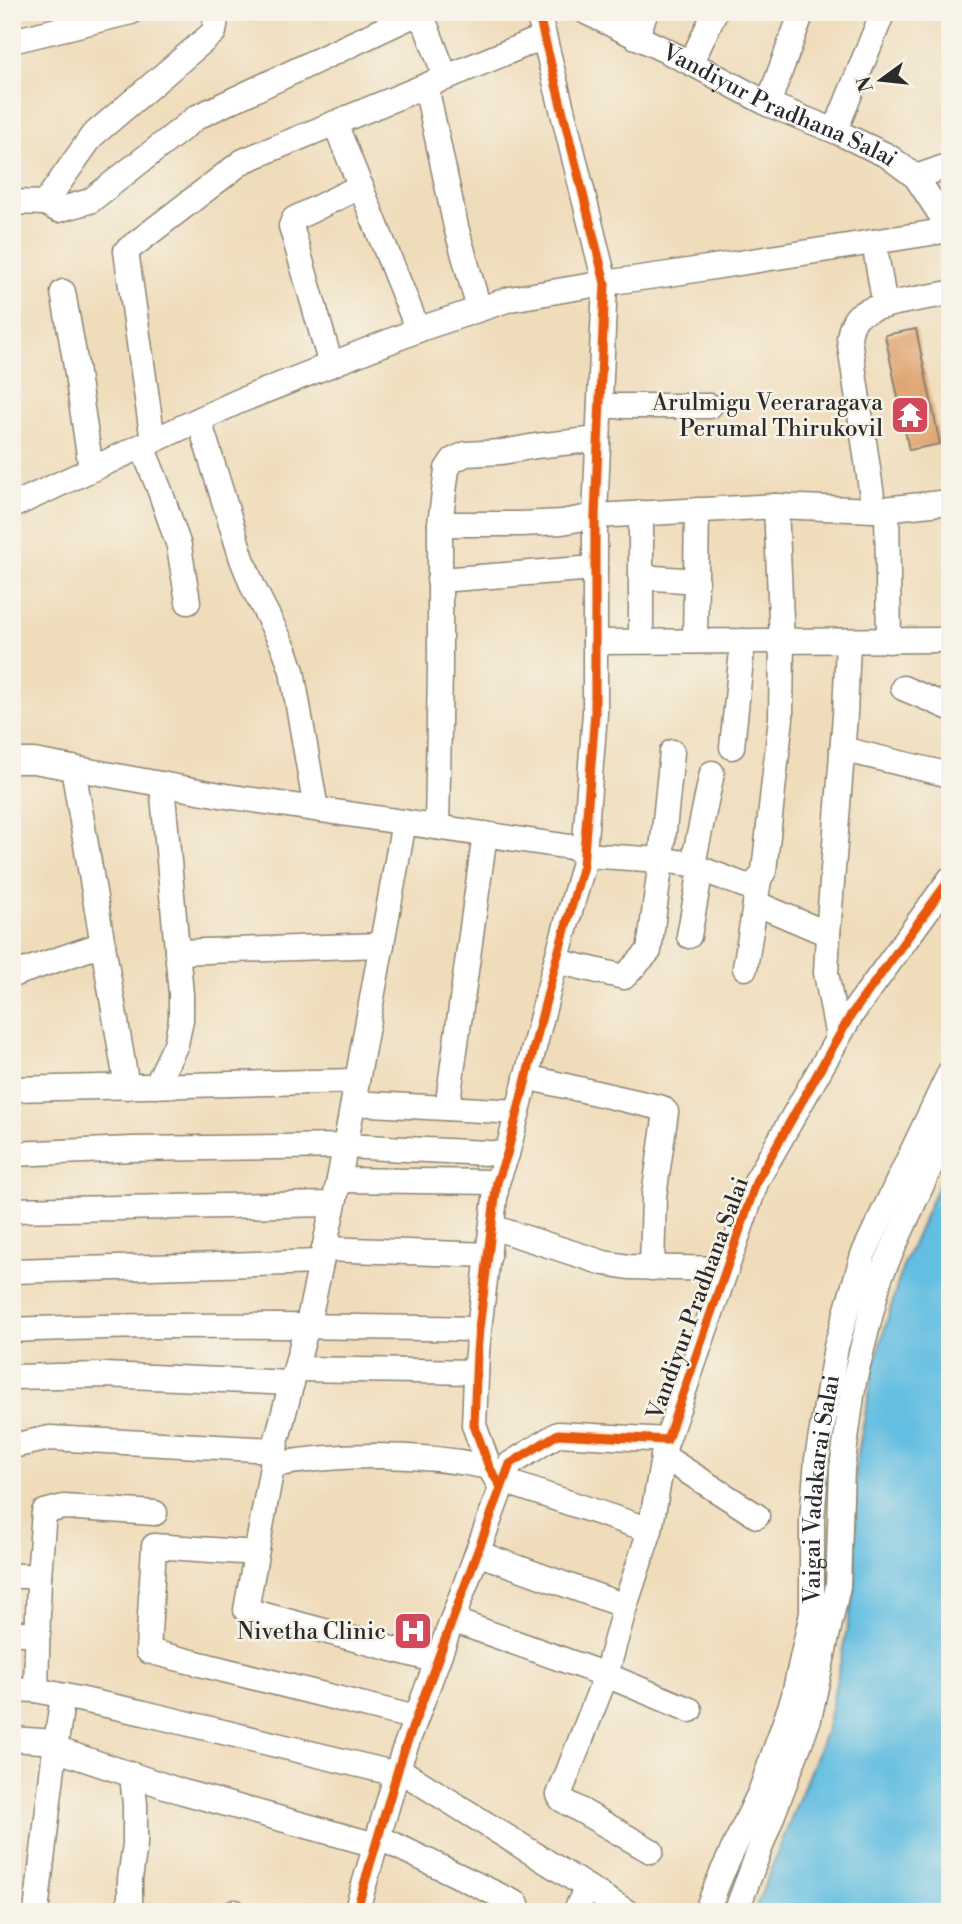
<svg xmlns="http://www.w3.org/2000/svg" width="962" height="1924" font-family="'Libre Bodoni',serif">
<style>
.water{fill:#63bee1;stroke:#477486;stroke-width:2}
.building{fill:#db9b63}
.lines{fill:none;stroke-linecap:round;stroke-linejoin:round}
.minor-casing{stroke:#8d8472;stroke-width:27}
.minor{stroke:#fff;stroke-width:24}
.cycleway-casing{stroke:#f7f3e8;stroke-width:13}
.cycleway{stroke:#e8590c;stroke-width:9}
.labels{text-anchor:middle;stroke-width:5;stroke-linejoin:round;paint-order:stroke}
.street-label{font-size:23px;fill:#2b2b2b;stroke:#f7f3e8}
.poi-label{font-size:23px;fill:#2b2b2b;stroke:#f7f3e8;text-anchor:end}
</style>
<rect width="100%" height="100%" fill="#f7f3e8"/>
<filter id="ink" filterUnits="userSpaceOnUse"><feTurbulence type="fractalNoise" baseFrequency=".0143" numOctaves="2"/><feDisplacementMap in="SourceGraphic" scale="14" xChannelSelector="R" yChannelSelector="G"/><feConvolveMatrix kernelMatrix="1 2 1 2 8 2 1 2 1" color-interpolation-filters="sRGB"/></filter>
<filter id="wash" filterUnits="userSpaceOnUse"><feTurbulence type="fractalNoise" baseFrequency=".00686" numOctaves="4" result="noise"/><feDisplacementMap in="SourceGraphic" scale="28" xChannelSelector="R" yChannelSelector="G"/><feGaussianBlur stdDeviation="1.57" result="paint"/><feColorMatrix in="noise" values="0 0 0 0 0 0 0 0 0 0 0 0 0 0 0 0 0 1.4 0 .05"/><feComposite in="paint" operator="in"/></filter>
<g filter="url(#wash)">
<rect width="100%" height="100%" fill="#efdcba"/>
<path class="water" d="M950,1158V1912H754L827,1728L855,1589L856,1464L875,1362L903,1266Z"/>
<g id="blocks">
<g class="building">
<path d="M916,329L940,444L909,450L885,335Z"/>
<path d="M410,1620L431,1627L426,1643L405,1637Z"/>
</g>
</g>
</g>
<g filter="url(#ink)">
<use href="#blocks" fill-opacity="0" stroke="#8d8472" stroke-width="2"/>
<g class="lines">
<g class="minor-casing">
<g id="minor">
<path id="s1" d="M586,12L691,63L768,104L835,131L888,156L916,177L950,229"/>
<path d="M416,14L426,26L446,78"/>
<path d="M636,37L646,12"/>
<path d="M12,41L131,12"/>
<path d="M691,63L715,12"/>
<path d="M426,86L456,227L479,309"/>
<path d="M768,104L802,12"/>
<path d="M335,123L418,330"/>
<path d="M835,131L883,12"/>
<path d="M916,177L950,165"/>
<path d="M12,202L45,203L92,136L214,32L217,12"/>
<path d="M45,203L58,210L90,201L197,117L416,14V12"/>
<path d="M874,242L885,306"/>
<path d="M63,292L74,354L91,469"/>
<path d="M950,293C930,297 868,305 857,317C852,323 850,331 849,338L874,510L950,502"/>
<path d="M331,365L291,226L294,219L361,186"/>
<path d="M600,406H710"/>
<path d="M199,420L242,559L253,587L285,650L292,671L316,809"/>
<path d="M153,441L126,251L243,161L544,37"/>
<path d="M142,446L160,491L179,546L188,602"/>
<path d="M12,506L237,402L423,328L510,299L605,283L669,274L950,230"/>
<path d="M887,509L889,641"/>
<path d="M440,524H521L562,522L595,516L776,506L874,510"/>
<path d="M641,577L697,581"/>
<path d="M439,580L595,568"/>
<path d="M641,641V513"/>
<path d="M695,641L697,510"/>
<path d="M595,642L945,640"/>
<path d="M903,688L950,708"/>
<path d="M732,747L743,641"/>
<path d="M842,749L950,775"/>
<path d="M12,761H34L226,796L584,849"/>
<path d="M73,768L127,1087"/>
<path d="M437,827L440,669V524L447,469L453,460L466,454L502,452L536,446L598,439"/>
<path d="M584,855L661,860L693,864L701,869L746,886C756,885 759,880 764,871L781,718L782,641L776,506"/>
<path d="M693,864L712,773"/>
<path d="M755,903L828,934"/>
<path d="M689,936L701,869"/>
<path d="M177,952L382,945"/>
<path d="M556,961L624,977L649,951L661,860L672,752"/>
<path d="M745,968L759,880"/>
<path d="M12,975L103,944"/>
<path d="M838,1037L826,973L828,934L845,715L848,641"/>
<path d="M526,1077L662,1108L666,1112L654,1196L652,1268"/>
<path d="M357,1081L404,822"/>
<path d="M156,1086L176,1044L181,1020V994L162,784"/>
<path d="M12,1089L357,1081L339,1180L310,1314L277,1439L246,1610L437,1661"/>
<path d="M353,1103L518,1112"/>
<path d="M447,1108L485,834"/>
<path d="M12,1154L132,1149L345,1146L507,1154"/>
<path d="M339,1180L497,1182"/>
<path d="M12,1210L333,1204"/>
<path d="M492,1227L604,1263L629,1267L726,1269"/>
<path d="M324,1249L489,1255"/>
<path d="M12,1271L321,1262"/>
<path d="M12,1330C168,1323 324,1326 479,1329"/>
<path d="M296,1369L476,1372"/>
<path d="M12,1377L104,1375L292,1383"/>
<path d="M12,1446L50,1438L275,1450"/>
<path d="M663,1456L757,1516"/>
<path d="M272,1465C343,1453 418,1453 489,1467"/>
<path d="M504,1481L650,1530L625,1606L606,1675L559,1795L561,1799L651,1851"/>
<path d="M501,1487L489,1467L474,1425L477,1353L479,1329L497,1182L507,1154L556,961L583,866L595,713V516L605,283L538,12"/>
<path d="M650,1530L666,1441"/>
<path d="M256,1553L154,1546L148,1651L416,1718"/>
<path d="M477,1553L625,1606"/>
<path d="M12,1576H39L36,1690L144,1713L397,1774"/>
<path d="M39,1576L44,1512L63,1507L155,1513"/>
<path d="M452,1620L606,1675L690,1710"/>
<path d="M12,1633H38"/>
<path d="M12,1689L36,1690"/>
<path d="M63,1696L55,1749L183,1792L376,1845"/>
<path d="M12,1739L56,1742"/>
<path d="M398,1769L627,1912"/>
<path d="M378,1837L517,1904"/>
<path d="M130,1905V1879L135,1844V1804L132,1775"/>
<path d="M36,1912L55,1749"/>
<path d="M233,1912H235"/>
<path d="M356,1912L402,1756L510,1464L558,1434L667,1440L757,1180L851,1015L950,879"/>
<path d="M575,1912L587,1887"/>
<path id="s2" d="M706,1912L721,1875L761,1790L793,1699L812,1613V1520L817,1459L836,1347L863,1255L950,1072"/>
<path d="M736,1912L809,1719L838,1586L842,1468L854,1381L880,1277L950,1123"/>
</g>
</g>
<use href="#minor" class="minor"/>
<g class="cycleway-casing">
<g id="cycleway">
<path d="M501,1487L489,1467L474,1425L477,1353L479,1329L497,1182L507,1154L556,961L583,866L595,713V516L605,283L538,12"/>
<path d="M356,1912L402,1756L510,1464L558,1434L667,1440L757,1180L851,1015L950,879"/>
</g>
</g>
<use href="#cycleway" class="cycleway"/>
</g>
</g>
<defs>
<g id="temple-square" transform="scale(2.0125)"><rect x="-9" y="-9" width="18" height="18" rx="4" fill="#d1495b" stroke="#f7f3e8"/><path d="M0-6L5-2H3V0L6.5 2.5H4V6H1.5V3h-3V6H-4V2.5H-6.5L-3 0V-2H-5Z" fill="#fff"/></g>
<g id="hospital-square" transform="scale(2.0125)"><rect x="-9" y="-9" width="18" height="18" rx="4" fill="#d1495b" stroke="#f7f3e8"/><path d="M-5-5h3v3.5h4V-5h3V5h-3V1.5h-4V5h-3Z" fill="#fff"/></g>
</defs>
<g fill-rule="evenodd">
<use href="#temple-square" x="910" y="415"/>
<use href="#hospital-square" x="413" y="1631"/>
</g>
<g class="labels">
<g class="street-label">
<text dy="8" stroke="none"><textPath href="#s1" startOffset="215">Vandiyur Pradhana Salai</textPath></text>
<text transform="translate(697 1298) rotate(-70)" y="8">Vandiyur Pradhana Salai</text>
<text dy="8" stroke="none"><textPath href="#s2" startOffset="443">Vaigai Vadakarai Salai</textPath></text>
</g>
<g class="poi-label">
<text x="883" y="410">Arulmigu Veeraragava<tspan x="883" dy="26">Perumal Thirukovil</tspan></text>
<text x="386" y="1639">Nivetha Clinic</text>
</g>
</g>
<rect width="962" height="1924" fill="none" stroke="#f7f3e8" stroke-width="42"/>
<g transform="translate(881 80) rotate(255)" stroke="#f7f3e8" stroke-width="5" paint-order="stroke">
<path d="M0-5L12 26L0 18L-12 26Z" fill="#2b2b2b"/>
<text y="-10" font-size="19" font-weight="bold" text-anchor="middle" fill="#2b2b2b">N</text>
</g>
</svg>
